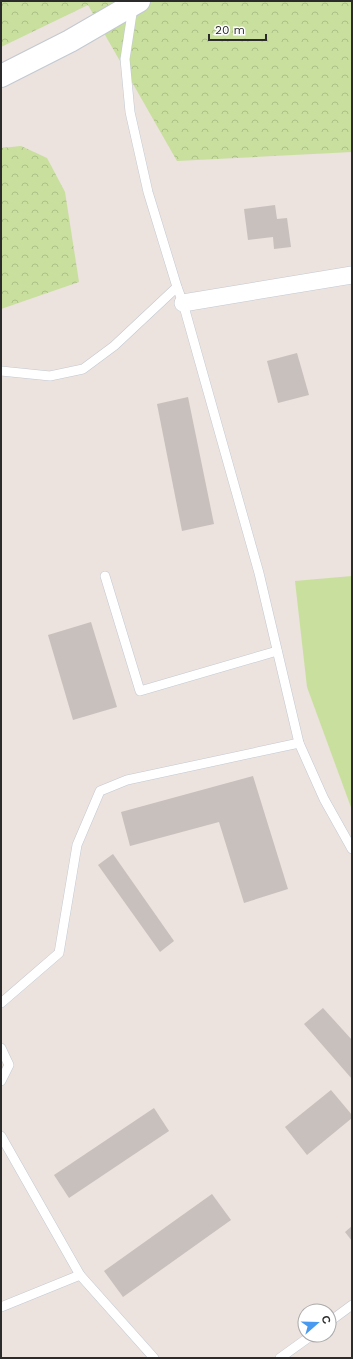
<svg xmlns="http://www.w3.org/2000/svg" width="353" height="1359" font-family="'Work Sans',sans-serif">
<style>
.grass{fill:#c8df9e}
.forest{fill:url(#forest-crowns)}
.building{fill:#c8c0bc}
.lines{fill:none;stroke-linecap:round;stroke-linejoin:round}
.service-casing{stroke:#c2c9d1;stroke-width:10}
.minor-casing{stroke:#c2c9d1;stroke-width:18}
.tertiary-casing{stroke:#c2c9d1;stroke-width:24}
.service{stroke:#fff;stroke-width:9}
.minor{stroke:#fff;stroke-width:17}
.tertiary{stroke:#fff;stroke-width:22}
</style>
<defs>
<pattern id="forest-crowns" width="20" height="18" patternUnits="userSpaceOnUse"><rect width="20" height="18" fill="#c8df9e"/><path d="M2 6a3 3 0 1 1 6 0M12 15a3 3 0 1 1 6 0" fill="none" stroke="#acc088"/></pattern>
</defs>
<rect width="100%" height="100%" fill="#ece2de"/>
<path class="grass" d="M352,576V810L307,687L295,581Z"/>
<g class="forest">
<path d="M1,1H352V152L177,161L88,5L1,47Z"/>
<path d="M21,146L47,158L65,192L79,282L1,309V148Z"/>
</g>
<g class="building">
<path d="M275,205L277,219L287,218L291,247L274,249L273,237L248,240L244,209Z"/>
<path d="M297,353L309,395L278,403L267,361Z"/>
<path d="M188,397L214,524L182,531L157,404Z"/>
<path d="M91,622L117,707L73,720L48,635Z"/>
<path d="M253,776L288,889L244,903L219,822L130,846L121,812Z"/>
<path d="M113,854L174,941L160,952L98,865Z"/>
<path d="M323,1008L352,1040V1079L304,1024Z"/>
<path d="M331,1090L352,1115V1118L307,1155L285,1127Z"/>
<path d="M154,1108L169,1131L69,1198L54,1175Z"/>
<path d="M212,1194L231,1220L123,1297L104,1271Z"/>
<path d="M352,1226V1241L345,1232Z"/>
</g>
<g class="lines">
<g class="service-casing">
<g id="service">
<path d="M133,7L125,59L130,112L148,192L177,287L183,303L259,573L299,743L324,799L352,849"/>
<path d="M1,371L50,376L83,369L114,346L177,287"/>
<path d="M105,576L140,691L277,651"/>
<path d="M1,1003L59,953L77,845L100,791L127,780L299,743"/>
<path d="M1,1048L9,1065L1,1081"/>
<path d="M1,1136L80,1275L1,1307"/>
<path d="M80,1275L154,1358"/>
<path d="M329,1322L352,1305"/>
<path d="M280,1358L312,1335"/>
</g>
</g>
<g class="minor-casing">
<path id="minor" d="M183,303L352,275"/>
</g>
<g class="tertiary-casing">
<path id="tertiary" d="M1,76L70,41L139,1"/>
</g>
<use href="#service" class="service"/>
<use href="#minor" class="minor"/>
<use href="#tertiary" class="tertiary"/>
</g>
<rect width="353" height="1359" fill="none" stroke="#2b2b2b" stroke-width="4"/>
<g transform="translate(317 1323) rotate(70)"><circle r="19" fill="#ffffff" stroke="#aaaaaa"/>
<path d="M0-3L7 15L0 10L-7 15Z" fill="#4899f0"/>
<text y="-6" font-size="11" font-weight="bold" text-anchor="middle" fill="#2b2b2b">С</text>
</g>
<path d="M209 34v6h57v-6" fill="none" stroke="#2b2b2b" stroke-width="2"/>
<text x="215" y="34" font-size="12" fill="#2b2b2b" stroke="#ffffff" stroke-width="3" paint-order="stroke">20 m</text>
</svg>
